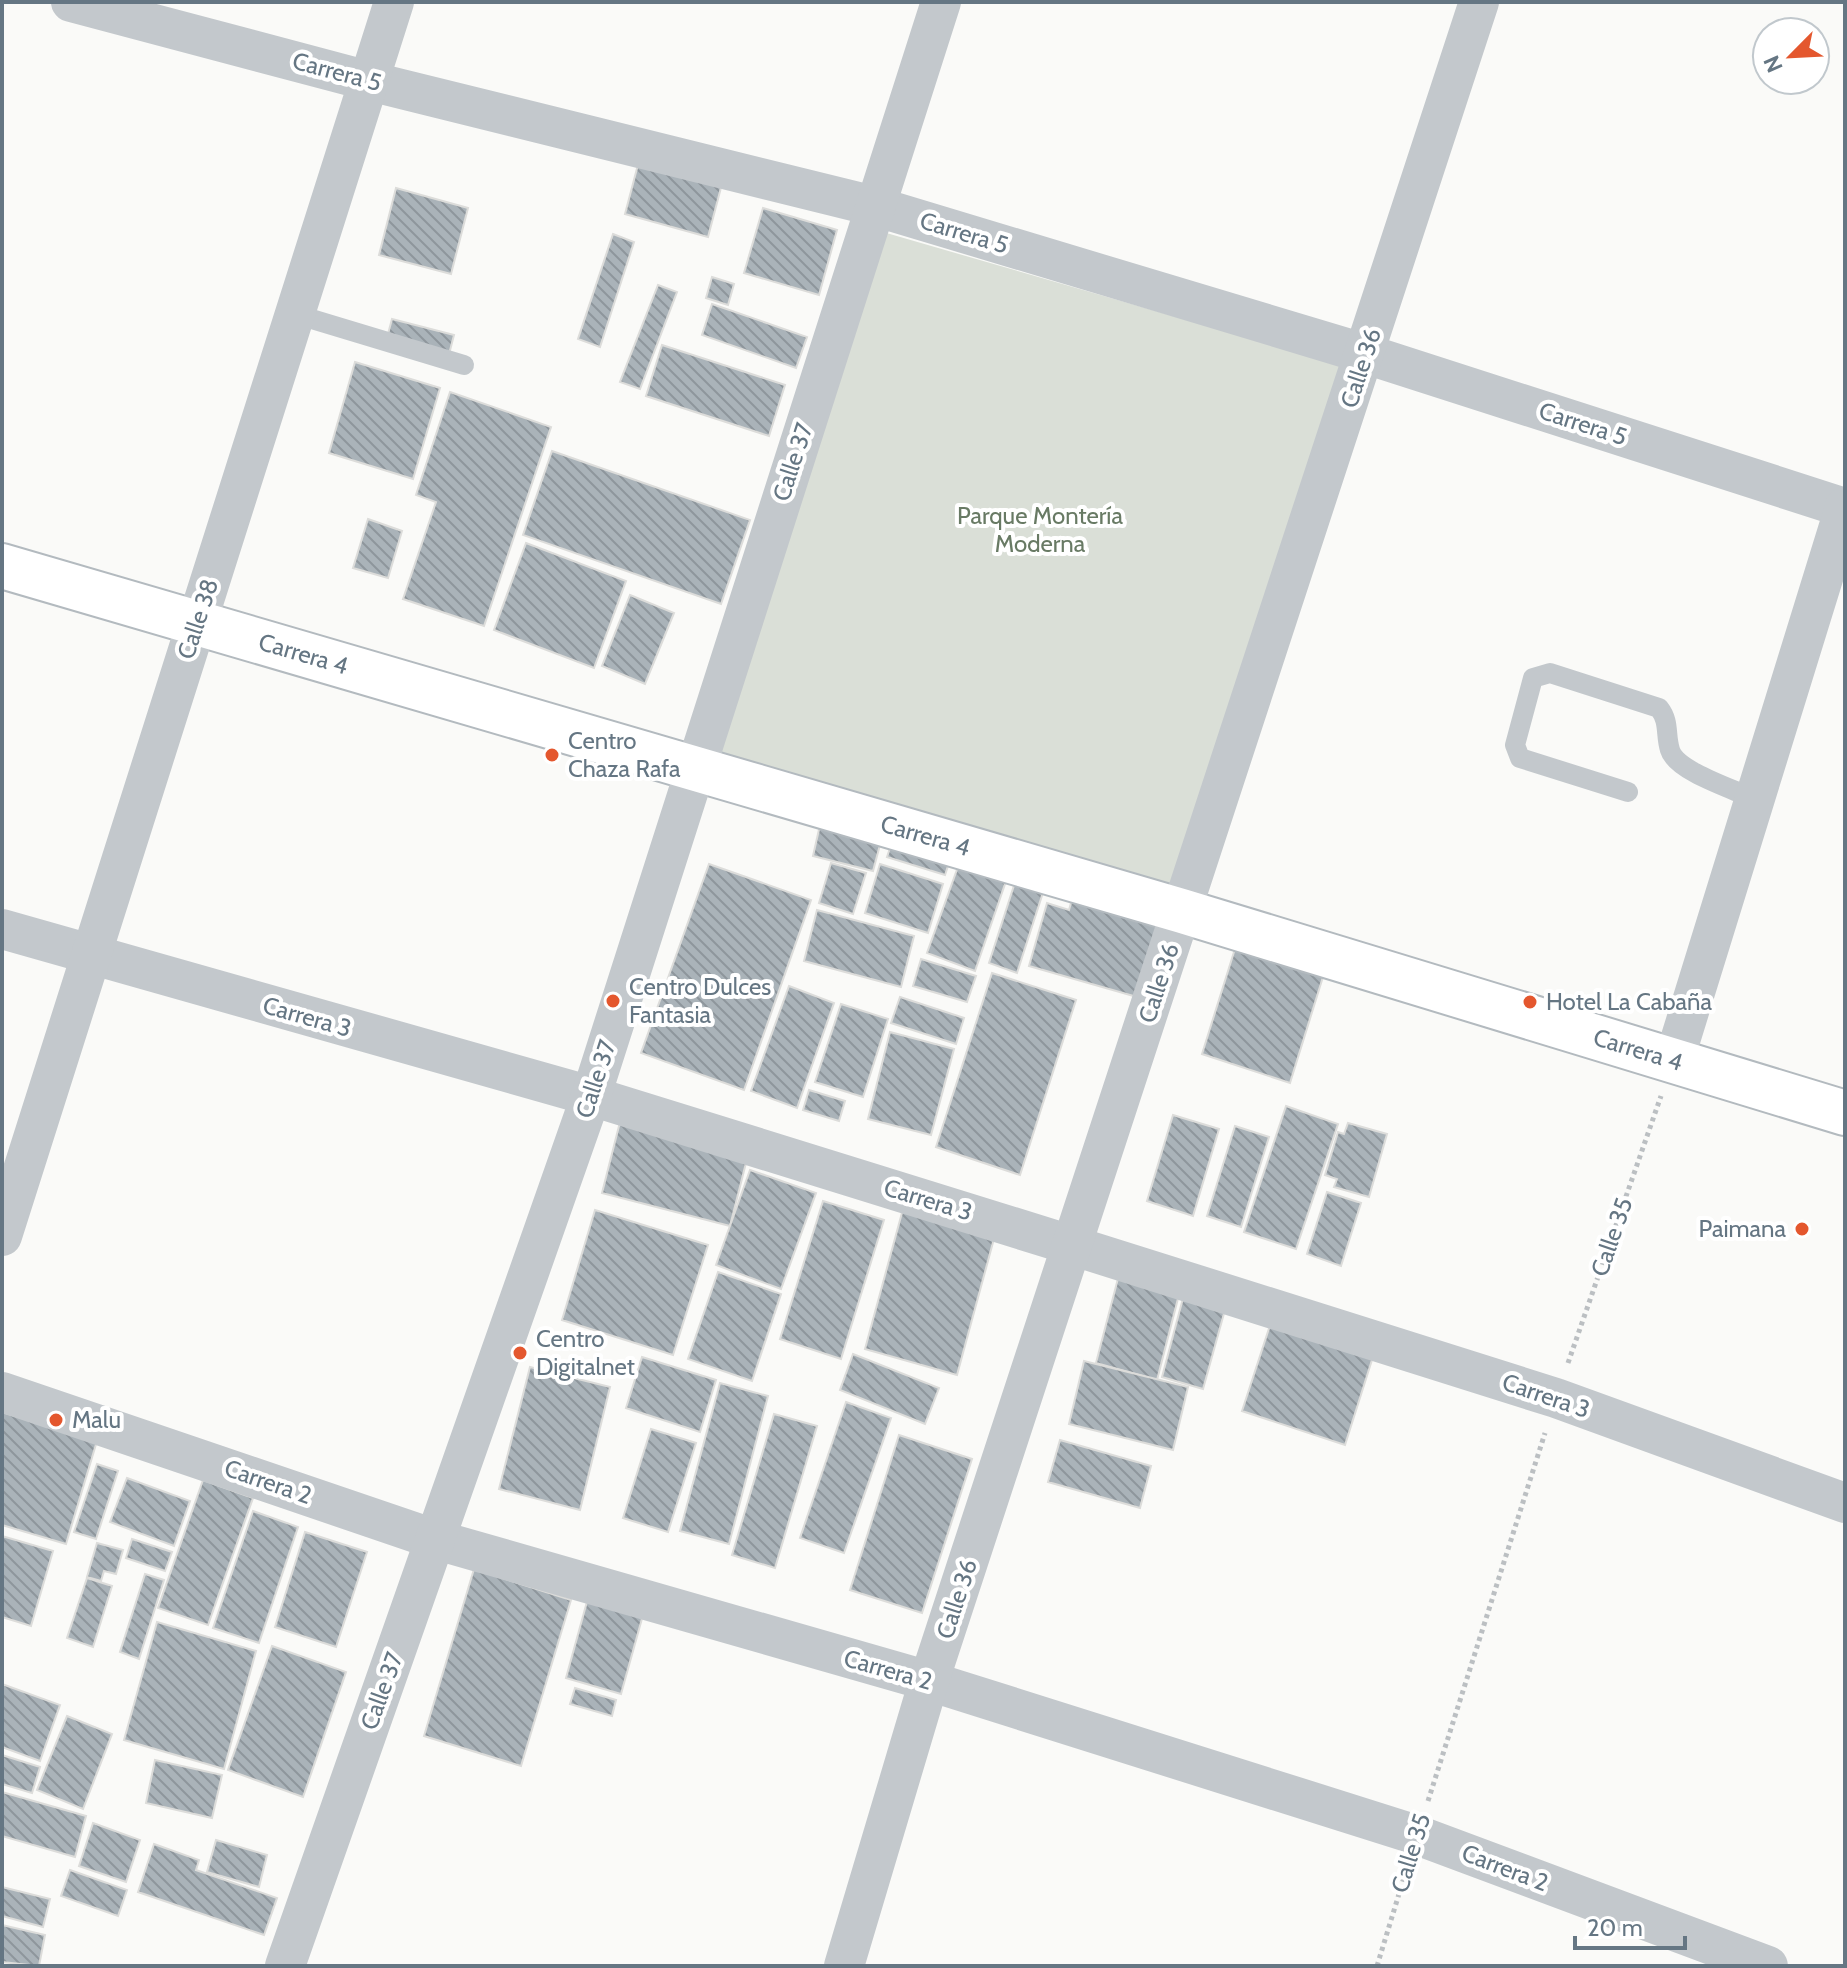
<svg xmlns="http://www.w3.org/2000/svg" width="1847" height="1968" font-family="Cabin,sans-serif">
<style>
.park{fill:#dadfd7}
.building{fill:url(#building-back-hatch);stroke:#dcdcda;stroke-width:2}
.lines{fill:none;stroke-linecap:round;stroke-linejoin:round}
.secondary-casing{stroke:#b3babf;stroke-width:48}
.path{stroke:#bbbfc2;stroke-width:5;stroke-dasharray:4 4;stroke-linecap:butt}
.lane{stroke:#c3c8cc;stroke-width:20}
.street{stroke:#c3c8cc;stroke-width:40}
.secondary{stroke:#fff;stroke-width:44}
.poi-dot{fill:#e4572e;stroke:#fff;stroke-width:3}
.labels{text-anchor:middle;stroke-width:8;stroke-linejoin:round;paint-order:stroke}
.street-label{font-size:24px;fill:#657683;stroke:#fff}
.park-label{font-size:24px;fill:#687a64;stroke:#fff}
.poi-label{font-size:24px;fill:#657683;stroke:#fff;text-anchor:start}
</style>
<defs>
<pattern id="building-back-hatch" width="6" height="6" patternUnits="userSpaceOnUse" patternTransform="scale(2)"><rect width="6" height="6" fill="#aab3b9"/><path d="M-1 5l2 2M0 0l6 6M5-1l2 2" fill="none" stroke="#8e969c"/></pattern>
</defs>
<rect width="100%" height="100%" fill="#fafaf8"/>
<path class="park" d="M883,232L1349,367L1169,898L719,752Z"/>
<g class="building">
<path d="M640,157L723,180L708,237L625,214Z"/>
<path d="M396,188L468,208L451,274L379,255Z"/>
<path d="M763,208L837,230L819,295L744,273Z"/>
<path d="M613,234L634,242L600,347L578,339Z"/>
<path d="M712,277L734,284L728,305L706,298Z"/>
<path d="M658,285L677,292L640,389L620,382Z"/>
<path d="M712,304L807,337L796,368L702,335Z"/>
<path d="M392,319L454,335L446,366L384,349Z"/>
<path d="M662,345L785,385L769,436L646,396Z"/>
<path d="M355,362L440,388L413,479L329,453Z"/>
<path d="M450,392L551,427L484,626L403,599L436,502L416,495Z"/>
<path d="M552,451L750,520L721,604L523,535Z"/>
<path d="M368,519L402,531L388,578L353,568Z"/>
<path d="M526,543L626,581L594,668L494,630Z"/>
<path d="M630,595L674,613L645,684L602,666Z"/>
<path d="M820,825L881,841L873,871L813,856Z"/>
<path d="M895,833L953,851L945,875L887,857Z"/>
<path d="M831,863L866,873L853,914L819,903Z"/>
<path d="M709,864L811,900L744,1090L641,1053Z"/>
<path d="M880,864L943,884L928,933L865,913Z"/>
<path d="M959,864L1006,881L975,971L927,953Z"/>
<path d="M1019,870L1047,880L1017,973L989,963Z"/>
<path d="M1076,885L1162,910L1137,997L1029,966L1047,903L1069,910Z"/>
<path d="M817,910L914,936L901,987L804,961Z"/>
<path d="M1239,936L1327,964L1290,1083L1202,1054Z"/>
<path d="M921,959L976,976L967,1002L913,986Z"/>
<path d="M992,973L1076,1000L1020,1175L936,1147Z"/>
<path d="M789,986L834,1003L797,1108L751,1091Z"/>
<path d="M900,997L964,1018L956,1044L891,1023Z"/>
<path d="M841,1004L888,1019L863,1097L815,1082Z"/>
<path d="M890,1032L954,1049L931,1135L868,1119Z"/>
<path d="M809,1090L845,1101L839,1121L803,1110Z"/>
<path d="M1286,1106L1338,1124L1296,1249L1244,1232Z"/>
<path d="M1173,1115L1219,1129L1193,1216L1147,1201Z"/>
<path d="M620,1122L748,1155L730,1226L602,1193Z"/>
<path d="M1348,1123L1387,1134L1369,1197L1334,1187L1337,1179L1325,1175L1338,1132L1344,1134Z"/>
<path d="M1235,1126L1269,1137L1241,1227L1207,1216Z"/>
<path d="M750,1170L816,1193L781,1289L716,1265Z"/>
<path d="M1327,1192L1361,1203L1341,1266L1307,1254Z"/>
<path d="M823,1201L884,1220L841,1359L780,1339Z"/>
<path d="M903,1209L995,1235L957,1375L865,1349Z"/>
<path d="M595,1210L708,1245L673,1355L562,1320Z"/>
<path d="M1121,1267L1182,1283L1157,1380L1096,1363Z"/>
<path d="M718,1272L781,1294L752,1381L688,1359Z"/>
<path d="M1186,1287L1228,1299L1203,1389L1162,1377Z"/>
<path d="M1276,1307L1378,1341L1345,1445L1242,1411Z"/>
<path d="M853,1354L939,1388L925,1424L840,1390Z"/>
<path d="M642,1357L716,1380L700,1432L626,1408Z"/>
<path d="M1084,1361L1188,1387L1173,1450L1069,1424Z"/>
<path d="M530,1367L610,1387L580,1510L499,1489Z"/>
<path d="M720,1383L768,1396L729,1544L680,1531Z"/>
<path d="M846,1402L891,1418L844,1553L800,1538Z"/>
<path d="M2,1412L97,1441L66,1544L2,1525Z"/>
<path d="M774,1414L817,1426L775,1568L732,1555Z"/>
<path d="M651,1429L696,1443L668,1532L623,1518Z"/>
<path d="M899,1435L972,1459L922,1613L850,1590Z"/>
<path d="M1060,1440L1151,1466L1140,1508L1048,1482Z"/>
<path d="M97,1464L118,1471L96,1539L74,1532Z"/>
<path d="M127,1478L190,1501L174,1546L110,1522Z"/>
<path d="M203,1480L253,1498L208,1625L158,1608Z"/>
<path d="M253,1511L298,1527L259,1643L213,1628Z"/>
<path d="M305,1532L367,1552L336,1647L275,1627Z"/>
<path d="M2,1536L53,1551L31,1626L2,1617Z"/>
<path d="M132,1539L172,1552L165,1571L126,1558Z"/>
<path d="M97,1543L123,1550L116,1574L104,1571L101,1581L87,1577Z"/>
<path d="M474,1569L571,1600L521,1766L424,1736Z"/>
<path d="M145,1574L164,1580L139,1659L120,1652Z"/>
<path d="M87,1578L112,1586L93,1647L67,1638Z"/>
<path d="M588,1598L643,1615L621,1694L566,1678Z"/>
<path d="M157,1622L256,1651L224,1769L124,1740Z"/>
<path d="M272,1646L346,1672L303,1797L228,1770Z"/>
<path d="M2,1684L60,1705L40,1761L2,1747Z"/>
<path d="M575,1688L616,1700L612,1716L570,1704Z"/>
<path d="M67,1716L112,1734L83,1809L37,1790Z"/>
<path d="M2,1755L40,1767L32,1793L2,1784Z"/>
<path d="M155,1760L222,1775L212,1818L146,1803Z"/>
<path d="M2,1792L86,1816L75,1857L2,1836Z"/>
<path d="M93,1823L140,1840L126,1882L79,1866Z"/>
<path d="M216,1840L267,1855L259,1887L207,1872Z"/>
<path d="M154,1844L199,1860L196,1870L277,1898L264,1935L138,1892Z"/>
<path d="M70,1870L127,1890L118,1916L61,1896Z"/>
<path d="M2,1887L50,1899L43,1927L2,1916Z"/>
<path d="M2,1925L45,1935L39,1966L2,1962Z"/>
</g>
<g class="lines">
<g class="secondary-casing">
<g id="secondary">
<path id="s1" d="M2,566L1182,911L1845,1113"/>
</g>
</g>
<g class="path">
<path d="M1568,1363L1661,1096"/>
<path d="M1428,1801L1545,1433"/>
<path d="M1377,1966L1406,1871"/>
</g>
<g class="lane">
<path d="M295,314L464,365"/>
<path d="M1628,792L1520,758L1515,745L1533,678L1550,673L1659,708C1670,722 1665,734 1670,750C1676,771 1733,789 1752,798"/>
</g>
<g class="street">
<path d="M71,2L369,81L874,206L1366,354L1845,508"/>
<path d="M2,929L591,1096L1074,1246L1556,1398L1845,1503"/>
<path d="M1674,1060L1845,507"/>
<path d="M2,1236L394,2"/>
<path d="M2,1392L437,1540L929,1681L1417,1835L1768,1966"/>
<path d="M285,1966L591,1096L941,2"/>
<path d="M844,1966L929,1681L1479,2"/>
</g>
<use href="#secondary" class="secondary"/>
</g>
<g class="poi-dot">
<circle cx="552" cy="755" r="8"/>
<circle cx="613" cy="1001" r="8"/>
<circle cx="1530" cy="1002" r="8"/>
<circle cx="1802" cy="1229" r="8"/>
<circle cx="520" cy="1353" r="8"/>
<circle cx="56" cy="1420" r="8"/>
</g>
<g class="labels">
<g class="street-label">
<text transform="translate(337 72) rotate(15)" y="8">Carrera 5</text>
<text transform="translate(964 233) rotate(17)" y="8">Carrera 5</text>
<text transform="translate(1361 368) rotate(-72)" y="8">Calle 36</text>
<text transform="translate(1583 424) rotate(18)" y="8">Carrera 5</text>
<text transform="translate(793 462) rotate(-72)" y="8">Calle 37</text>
<text transform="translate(198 619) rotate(-72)" y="8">Calle 38</text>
<text dy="8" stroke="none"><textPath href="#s1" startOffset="314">Carrera 4</textPath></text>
<text dy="8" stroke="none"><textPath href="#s1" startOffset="962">Carrera 4</textPath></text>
<text transform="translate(1159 983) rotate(-72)" y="8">Calle 36</text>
<text transform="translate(307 1017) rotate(16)" y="8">Carrera 3</text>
<text dy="8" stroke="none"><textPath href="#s1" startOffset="1706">Carrera 4</textPath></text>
<text transform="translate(596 1079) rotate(-72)" y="8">Calle 37</text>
<text transform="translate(928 1200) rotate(17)" y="8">Carrera 3</text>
<text transform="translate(1612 1237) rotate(-71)" y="8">Calle 35</text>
<text transform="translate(1546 1396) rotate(19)" y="8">Carrera 3</text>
<text transform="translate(268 1482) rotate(19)" y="8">Carrera 2</text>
<text transform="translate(957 1599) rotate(-72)" y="8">Calle 36</text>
<text transform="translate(888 1670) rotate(16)" y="8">Carrera 2</text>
<text transform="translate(382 1691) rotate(-70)" y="8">Calle 37</text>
<text transform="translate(1411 1853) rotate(-73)" y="8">Calle 35</text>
<text transform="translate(1505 1868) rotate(21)" y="8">Carrera 2</text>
</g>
<g class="park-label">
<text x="1040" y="524">Parque Montería<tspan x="1040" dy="28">Moderna</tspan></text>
</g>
<g class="poi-label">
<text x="568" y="749">Centro<tspan x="568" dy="28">Chaza Rafa</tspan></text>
<text x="629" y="995">Centro Dulces<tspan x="629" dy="28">Fantasia</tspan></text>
<text x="1546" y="1010">Hotel La Cabaña</text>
<text x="1786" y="1237" text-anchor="end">Paimana</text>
<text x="536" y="1347">Centro<tspan x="536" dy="28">Digitalnet</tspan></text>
<text x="72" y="1428">Malu</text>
</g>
</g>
<rect width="1847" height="1968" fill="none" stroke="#657683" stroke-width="8"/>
<g transform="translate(1791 56) rotate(246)"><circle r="38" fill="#ffffff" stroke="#c1c8cd" stroke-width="2"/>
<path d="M0-6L14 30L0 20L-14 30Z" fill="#e4572e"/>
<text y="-12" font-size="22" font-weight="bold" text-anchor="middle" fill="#657683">N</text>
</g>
<path d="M1575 1936v12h110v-12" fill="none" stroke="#657683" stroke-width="4"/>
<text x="1587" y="1936" font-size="24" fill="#657683" stroke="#ffffff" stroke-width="6" paint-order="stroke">20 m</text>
</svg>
